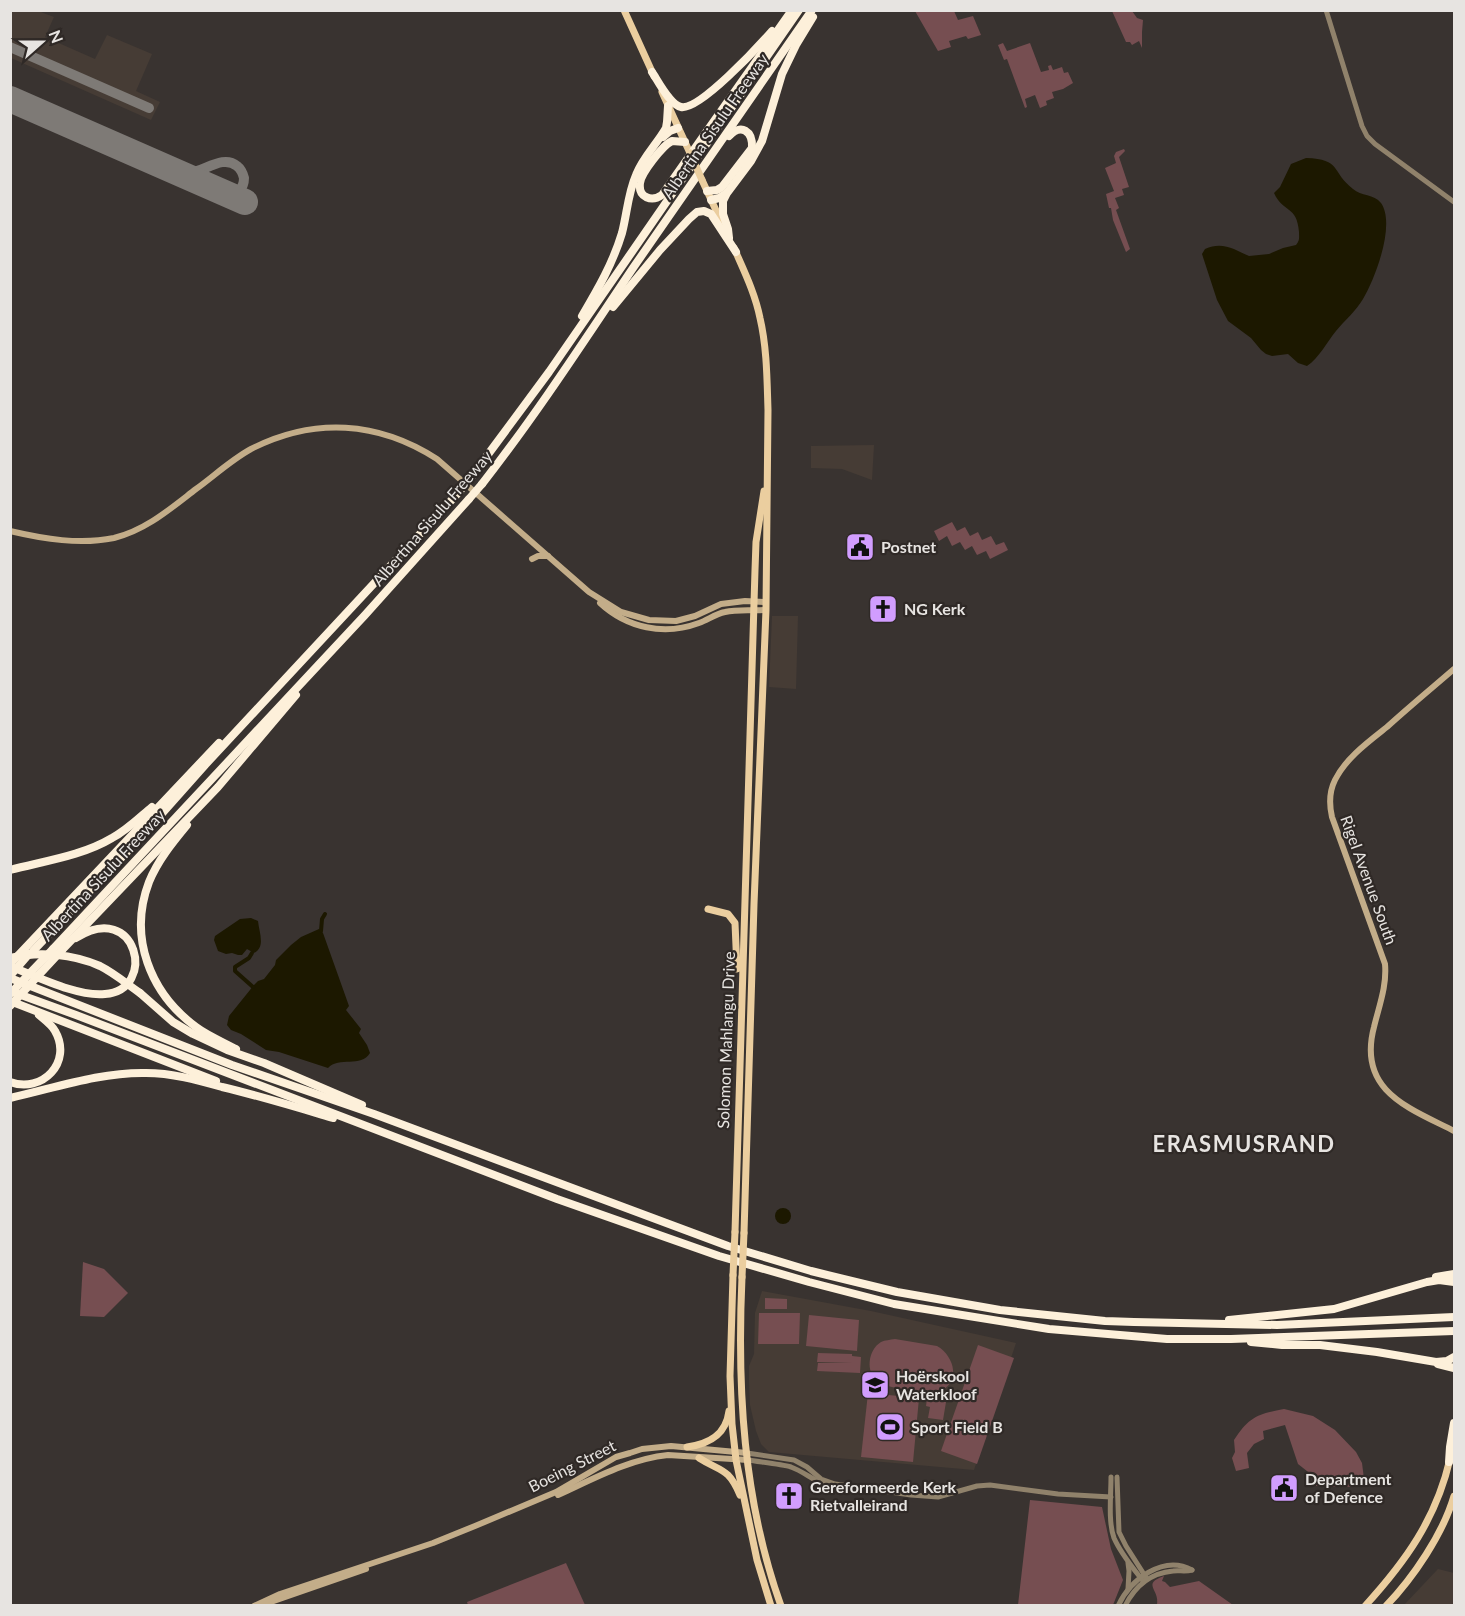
<svg xmlns="http://www.w3.org/2000/svg" width="1465" height="1616" font-family="Lato,sans-serif">
<style>
.built{fill:#463c35}
.green{fill:#764e51}
.water{fill:#1c1800}
.lines{fill:none;stroke-linecap:round;stroke-linejoin:round}
.canal{stroke:#1c1800;stroke-width:4}
.taxiway{stroke:#7e7a76;stroke-width:10}
.runway{stroke:#7e7a76;stroke-width:26}
.tertiary{stroke:#90826b;stroke-width:5}
.secondary{stroke:#c3ad89;stroke-width:6}
.primary{stroke:#ebce9f;stroke-width:7}
.motorway{stroke:#fdf0da;stroke-width:8}
.primary-bridge{stroke:#ebce9f;stroke-width:7}
.motorway-bridge{stroke:#fdf0da;stroke-width:8}
.labels{text-anchor:middle;stroke-width:4.5;stroke-linejoin:round;paint-order:stroke}
.street-label{font-size:16px;fill:#e7e4e1;stroke:#2f2926}
.poi-label{font-size:16px;font-weight:bold;fill:#e7e4e1;stroke:#2f2926;text-anchor:start}
.district-label{font-size:22px;font-weight:bold;letter-spacing:1.5px;fill:#e7e4e1;stroke:#2f2926}
</style>
<rect width="100%" height="100%" fill="#393330"/>
<g class="built">
<path d="M11,10L38,11L54,17L45,37L95,59L107,35L152,54L136,91L160,102L151,120L11,58Z"/>
<path d="M874,445L872,480L842,469L811,468V446Z"/>
<path d="M772,616H798L796,689L769,687Z"/>
<path d="M762,1291L871,1311L1016,1343L974,1470L769,1452L761,1444L756,1431L750,1405L749,1380V1366L754,1354L755,1313Z"/>
<path d="M1438,1569L1454,1573V1605H1404Z"/>
</g>
<g class="green">
<path d="M915,11H954L958,20L973,16L981,35L968,39L966,36L949,41L951,47L938,51Z"/>
<path d="M1112,11H1132L1137,18L1143,20L1142,32V48L1139,41L1132,45L1130,42H1126Z"/>
<path d="M1003,43L1007,51L1030,43L1041,72L1049,70L1048,66L1051,65L1053,70L1062,67L1064,73L1068,72L1073,83L1063,89L1052,92L1054,98L1046,101L1047,105L1040,108L1035,95L1025,99L1027,107L1025,108L1007,59L1004,60L998,45Z"/>
<path d="M1124,149L1125,151L1119,157L1129,187L1122,189L1124,195L1115,198L1119,208L1116,210L1130,249L1126,252L1113,220L1111,208H1109L1106,194L1114,191L1105,168L1116,163L1114,156L1116,152Z"/>
<path d="M952,522L957,531L965,527L970,536L978,532L982,540L991,536L996,545L1004,542L1008,550L990,559L986,551L977,555L972,546L965,550L960,542L952,546L947,536L939,541L934,531Z"/>
<path d="M83,1262L104,1269L128,1293L104,1317L80,1316Z"/>
<path d="M765,1298L787,1299V1309H765Z"/>
<path d="M759,1313H800L799,1344H758Z"/>
<path d="M809,1315L859,1320L857,1351L806,1346Z"/>
<path d="M895,1339L937,1346C955,1356 962,1385 937,1392C926,1394 887,1388 878,1382C865,1372 868,1350 881,1342C885,1340 890,1340 895,1339Z"/>
<path d="M978,1345L1014,1358L977,1464L941,1451Z"/>
<path d="M818,1353L852,1354V1356L861,1357L860,1373L817,1371L818,1363H852L817,1362Z"/>
<path d="M868,1393L919,1398L913,1462L861,1457Z"/>
<path d="M927,1399L946,1402L943,1420L928,1418L930,1407L926,1406Z"/>
<path d="M1284,1409L1313,1416L1335,1430L1356,1452L1362,1463L1364,1479L1359,1487L1316,1486L1312,1475L1298,1464L1285,1425L1263,1431L1264,1439L1254,1444L1247,1453L1249,1468L1236,1471L1232,1458L1235,1452L1234,1440C1249,1417 1257,1414 1284,1409Z"/>
<path d="M1030,1500L1102,1507L1111,1549L1123,1580L1113,1605H1018Z"/>
<path d="M566,1563L585,1605H468L467,1602Z"/>
<path d="M1164,1576L1162,1581L1165,1582L1170,1587L1199,1581L1233,1605H1157C1160,1589 1141,1584 1164,1576Z"/>
</g>
<g class="water">
<path d="M1306,158C1342,159 1331,172 1353,189C1361,196 1374,194 1381,203C1396,224 1375,279 1363,299C1356,311 1345,320 1336,331C1327,342 1319,358 1307,366L1298,363L1288,354L1272,356L1266,354L1261,350L1251,338L1228,321L1217,300L1202,254L1205,249C1222,241 1234,249 1249,256L1269,254L1283,248L1296,245C1300,240 1299,238 1299,232C1297,205 1283,213 1274,193L1280,187L1291,164Z"/>
<path d="M251,918L258,921C259,932 266,947 254,953L247,949L242,955H238L232,953L226,954L218,951L214,940L215,936L240,919Z"/>
<path d="M319,929L323,933L349,1006L346,1010L361,1029L359,1033L367,1045L370,1053C361,1068 339,1056 328,1068L279,1052L266,1050L241,1034L231,1030L227,1025L229,1016L254,985L258,981L264,979L275,965L276,960L291,945L301,937Z"/>
<circle cx="783" cy="1216" r="8"/>
</g>
<g class="lines">
<g class="canal">
<path d="M321,931L322,919L325,914"/>
<path d="M252,953L249,958L235,967V971L253,987"/>
</g>
<g class="taxiway">
<path d="M10,47L149,108"/>
<path d="M166,168C174,170 181,173 189,173C204,172 223,154 237,166C241,169 243,174 244,178C244,183 242,188 239,191C226,207 211,189 199,182"/>
</g>
<path class="runway" d="M10,99L245,202"/>
<g class="tertiary">
<path d="M1326,10L1362,126L1367,136L1375,144L1454,202"/>
<path d="M747,1453L794,1460L807,1467L821,1479L835,1484L911,1495L938,1497L977,1486L990,1485L1058,1494L1111,1497"/>
<path d="M748,1460C760,1462 781,1464 791,1467C807,1473 818,1485 835,1487"/>
<path d="M1111,1477C1111,1495 1108,1522 1114,1538C1121,1554 1133,1568 1143,1581"/>
<path d="M1117,1477L1119,1532L1126,1546L1147,1579"/>
<path d="M1128,1563L1129,1571L1128,1589"/>
<path d="M1118,1606C1130,1580 1163,1554 1192,1570"/>
<path d="M1125,1606C1135,1586 1151,1573 1173,1571C1179,1570 1185,1572 1192,1570"/>
</g>
<g class="secondary">
<path d="M10,531C44,539 80,545 114,538C146,530 170,509 196,489C214,476 231,460 251,449C314,417 378,421 437,459L589,592L621,612L649,620L676,621L695,616L721,604L745,601L766,602"/>
<path d="M532,559L538,556H548"/>
<path d="M600,603C627,628 664,636 699,623C708,620 715,614 725,612C738,609 752,611 766,610"/>
<path d="M1454,669C1432,688 1409,707 1387,727C1368,742 1346,758 1335,780C1329,792 1329,804 1332,817L1385,964C1387,986 1379,1006 1374,1027C1357,1091 1409,1108 1454,1131"/>
<path d="M558,1495C593,1479 629,1459 668,1455L748,1460"/>
<path d="M268,1603L366,1569"/>
<path d="M254,1606L280,1594L433,1543L475,1526L556,1492L616,1457L630,1453L642,1449L671,1446L747,1453"/>
</g>
<g class="primary">
<path d="M624,10L654,76"/>
<path d="M662,92L690,153"/>
<path d="M702,180L725,230"/>
<path d="M734,248C744,271 755,293 760,318C767,348 767,380 768,410L766,610L754,904L744,1233"/>
<path d="M708,909L728,914L735,923L737,969"/>
<path d="M735,1232L755,570L756,542L764,491"/>
<path d="M733,1275L730,1376L732,1424L736,1460L757,1560L771,1606"/>
<path d="M742,1277C737,1388 743,1500 781,1606"/>
<path d="M687,1447C709,1444 726,1435 729,1411"/>
<path d="M699,1458C721,1472 728,1467 740,1495"/>
<path d="M1365,1606C1406,1561 1436,1519 1450,1459"/>
<path d="M1386,1606C1413,1578 1443,1534 1454,1496"/>
</g>
<g class="motorway">
<path d="M652,72C658,81 670,105 681,107C699,111 759,46 772,31"/>
<path d="M663,137L670,131L678,128"/>
<path d="M685,142L672,141C663,145 641,173 640,183C638,198 652,202 662,195L792,10"/>
<path d="M707,191L717,190L722,187L752,148C753,131 741,123 729,136"/>
<path d="M711,200L719,198L725,194"/>
<path d="M729,238L728,229L723,214V201L727,193L751,161L762,141L782,74L796,45L813,17"/>
<path d="M613,307L660,250L689,219L697,212L704,211L711,214L736,252"/>
<path d="M582,316C598,289 613,263 622,233C627,214 628,193 636,175C643,157 657,144 666,128L667,122L668,106"/>
<path d="M472,476L549,372L799,10"/>
<path d="M482,484C536,415 584,341 633,268C692,182 752,96 812,10"/>
<path d="M187,825C173,842 158,860 149,882C128,937 150,993 196,1027C208,1036 223,1042 236,1049"/>
<path d="M10,870C44,861 82,856 112,838C127,830 139,818 152,807"/>
<path d="M53,949L365,615L469,499"/>
<path d="M62,950L218,787L296,695"/>
<path d="M33,951L141,837L205,765L460,491"/>
<path d="M10,964L219,743"/>
<path d="M12,967C38,977 78,997 105,994C158,990 137,899 76,938"/>
<path d="M10,978L232,1065L374,1114L728,1246L811,1271L897,1292L1000,1310L1105,1321L1134,1322L1277,1325L1454,1317"/>
<path d="M10,991L76,1015L557,1199L719,1256L809,1282L894,1304L1049,1329L1167,1339H1231L1454,1331"/>
<path d="M140,993L173,1022L193,1034L227,1050L264,1063L362,1105"/>
<path d="M10,1001L216,1081"/>
<path d="M10,1082C42,1094 73,1062 55,1031C52,1025 45,1020 39,1015"/>
<path d="M10,1098C55,1088 100,1072 146,1073C172,1073 197,1080 222,1087C260,1096 296,1107 333,1118"/>
<path d="M1436,1277L1454,1274"/>
<path d="M1229,1320L1334,1309L1427,1282L1439,1280L1454,1282"/>
<path d="M1251,1342L1282,1345H1320L1377,1352L1436,1362L1447,1361L1454,1357"/>
<path d="M1438,1364L1454,1368"/>
<path d="M1449,1462L1450,1447L1454,1423"/>
</g>
<g class="primary-bridge">
<path d="M690,153L702,180"/>
<path d="M733,1275L735,1232"/>
<path d="M742,1277L744,1233"/>
</g>
<g class="motorway-bridge">
<path d="M460,491L472,476"/>
<path d="M469,499L482,484"/>
<path d="M10,958C39,951 73,954 100,966C114,973 127,984 140,993"/>
<path d="M10,976L29,954"/>
<path d="M10,994L53,949"/>
<path d="M10,1006L62,950"/>
</g>
</g>
<defs>
<g id="civic-square" transform="scale(1.5)"><rect x="-9" y="-9" width="18" height="18" rx="4" fill="#d19dfe" stroke="#2f2926"/><path d="M-.6-6.5H3V-4.5H.6V-3L4-1V1h2V6H-6V1h2V-1L-.6-3ZM-1.2 2.5V6h2.4V2.5Z" fill="#111"/></g>
<g id="church-square" transform="scale(1.5)"><rect x="-9" y="-9" width="18" height="18" rx="4" fill="#d19dfe" stroke="#2f2926"/><path d="M-1.2-6h2.4v3.5h3.3v2.4h-3.3V6h-2.4V-.1h-3.3v-2.4h3.3Z" fill="#111"/></g>
<g id="school-square" transform="scale(1.5)"><rect x="-9" y="-9" width="18" height="18" rx="4" fill="#d19dfe" stroke="#2f2926"/><path d="M0-5L7-2L0 1L-7-2ZM-4 1L0 2.5L4 1V4Q0 6-4 4Z" fill="#111"/></g>
<g id="stadium-square" transform="scale(1.5)"><rect x="-9" y="-9" width="18" height="18" rx="4" fill="#d19dfe" stroke="#2f2926"/><path d="M0-5a6.5 5 0 1 0 0 10a6.5 5 0 1 0 0-10ZM-3.5-1.8h7v3.6h-7Z" fill="#111"/></g>
</defs>
<g fill-rule="evenodd">
<use href="#civic-square" x="860" y="547"/>
<use href="#church-square" x="883" y="609"/>
<use href="#school-square" x="875" y="1385"/>
<use href="#stadium-square" x="890" y="1427"/>
<use href="#civic-square" x="1284" y="1488"/>
<use href="#church-square" x="789" y="1496"/>
</g>
<g class="labels">
<g class="street-label">
<text transform="translate(715 126) rotate(-55)" y="6">Albertina Sisulu Freeway</text>
<text transform="translate(432 518) rotate(-49)" y="6">Albertina Sisulu Freeway</text>
<text transform="translate(103 875) rotate(-47)" y="6">Albertina Sisulu Freeway</text>
<text transform="translate(1369 880) rotate(70)" y="6">Rigel Avenue South</text>
<text transform="translate(726 1040) rotate(-88)" y="6">Solomon Mahlangu Drive</text>
<text transform="translate(572 1466) rotate(-27)" y="6">Boeing Street</text>
</g>
<g class="poi-label">
<text x="881" y="553">Postnet</text>
<text x="904" y="615">NG Kerk</text>
<text x="896" y="1382">Hoërskool<tspan x="896" dy="18">Waterkloof</tspan></text>
<text x="911" y="1433">Sport Field B</text>
<text x="1305" y="1485">Department<tspan x="1305" dy="18">of Defence</tspan></text>
<text x="810" y="1493">Gereformeerde Kerk<tspan x="810" dy="18">Rietvalleirand</tspan></text>
</g>
<g class="district-label">
<text x="1244" y="1152">ERASMUSRAND</text>
</g>
</g>
<rect width="1465" height="1616" fill="none" stroke="#e7e4e1" stroke-width="24"/>
<g transform="translate(42 42) rotate(69)" stroke="#2f2926" stroke-width="4.5" paint-order="stroke">
<path d="M0-4.5L10 22L0 15L-10 22Z" fill="#e7e4e1"/>
<text y="-9" font-size="16" font-weight="bold" text-anchor="middle" fill="#e7e4e1">N</text>
</g>
</svg>
